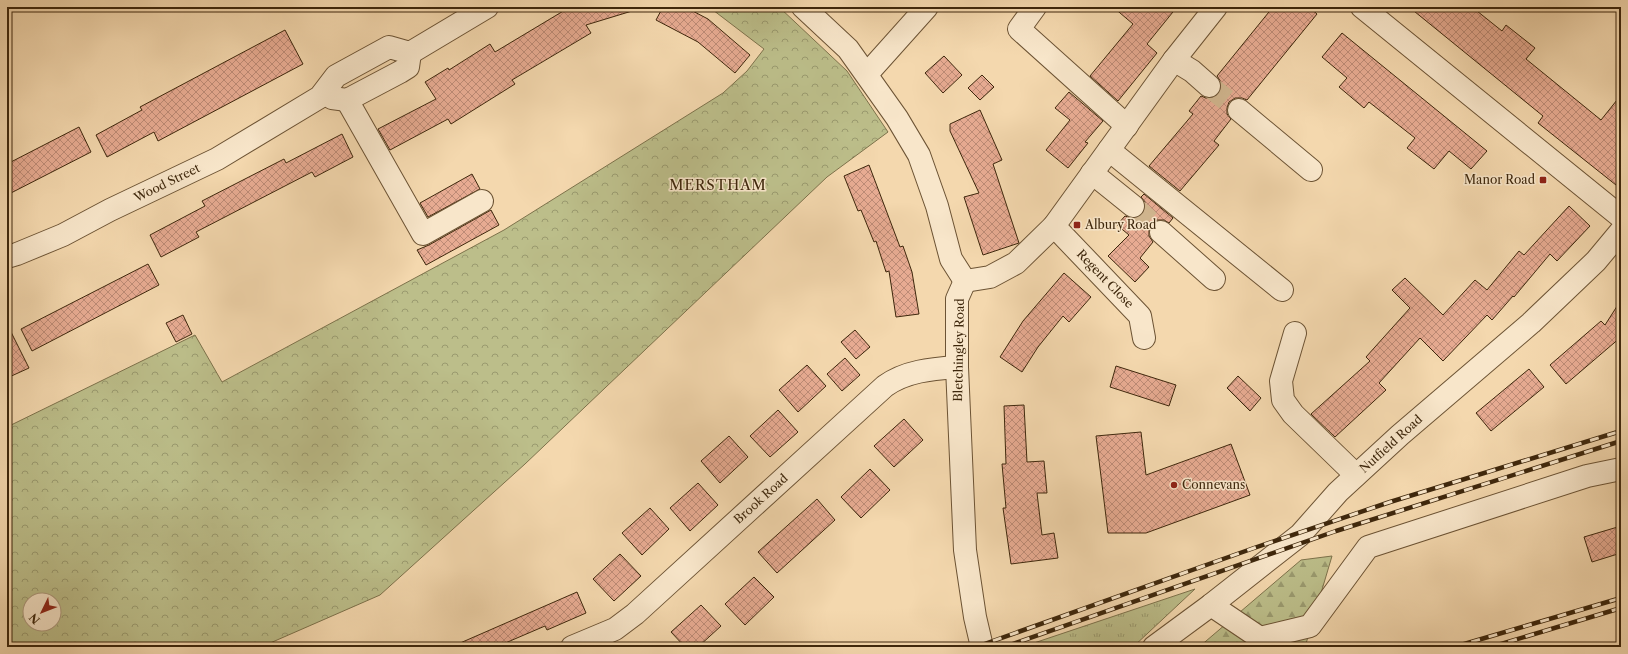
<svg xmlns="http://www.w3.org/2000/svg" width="1628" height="654" font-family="'Libre Caslon Text',serif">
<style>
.grass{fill:url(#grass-tufts);stroke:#7d724b}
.forest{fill:url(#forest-firs);stroke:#7d724b}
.park{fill:url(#park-crowns);stroke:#7d724b;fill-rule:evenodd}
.building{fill:url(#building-cross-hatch);stroke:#3e270c}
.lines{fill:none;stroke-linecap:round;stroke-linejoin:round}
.minor-tunnel{stroke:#d0b58e;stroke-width:22;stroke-dasharray:22 11;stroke-linecap:butt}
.minor-casing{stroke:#6c5334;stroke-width:24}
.minor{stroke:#f8e6ca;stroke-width:22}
.rail-casing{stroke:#3e270c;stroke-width:4.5}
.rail{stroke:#f8e6ca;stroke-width:3;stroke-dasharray:9;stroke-linecap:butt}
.poi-dot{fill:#8f2418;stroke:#f8e6ca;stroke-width:1.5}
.labels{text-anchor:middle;stroke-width:3;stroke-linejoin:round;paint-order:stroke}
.poi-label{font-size:12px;fill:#3e270c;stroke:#f8e6ca;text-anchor:start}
.street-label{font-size:12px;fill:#3e270c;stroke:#f8e6ca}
.quarter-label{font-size:14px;letter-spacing:1px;fill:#3e270c;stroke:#f8e6ca}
</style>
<defs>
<pattern id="grass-tufts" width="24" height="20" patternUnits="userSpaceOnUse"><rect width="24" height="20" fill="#bcbe8a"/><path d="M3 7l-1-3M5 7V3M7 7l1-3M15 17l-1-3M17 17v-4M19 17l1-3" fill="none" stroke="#9a9a6f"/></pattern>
<pattern id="forest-firs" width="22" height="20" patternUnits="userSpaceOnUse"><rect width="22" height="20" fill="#bcbe8a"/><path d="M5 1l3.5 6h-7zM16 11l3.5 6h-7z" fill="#9a9a6f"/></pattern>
<pattern id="park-crowns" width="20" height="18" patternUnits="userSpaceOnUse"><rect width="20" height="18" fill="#bcbe8a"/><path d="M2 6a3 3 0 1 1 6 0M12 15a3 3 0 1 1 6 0" fill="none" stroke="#9a9a6f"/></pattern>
<pattern id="building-cross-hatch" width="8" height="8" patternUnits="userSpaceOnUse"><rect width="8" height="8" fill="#e7ab92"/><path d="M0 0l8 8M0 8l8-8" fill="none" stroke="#bd8b76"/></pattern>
</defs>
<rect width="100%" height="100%" fill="#f4d8ae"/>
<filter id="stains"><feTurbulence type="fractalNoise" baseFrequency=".005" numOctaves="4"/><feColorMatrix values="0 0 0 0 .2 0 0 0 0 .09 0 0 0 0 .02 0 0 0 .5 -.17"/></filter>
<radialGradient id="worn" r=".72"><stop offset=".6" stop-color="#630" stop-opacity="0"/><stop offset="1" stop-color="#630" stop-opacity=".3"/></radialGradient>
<path class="grass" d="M1195,589L1133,647H1022Z"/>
<path class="forest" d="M1332,556L1305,647H1199L1301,560Z"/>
<path class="park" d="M709,7H779L847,71L888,132L827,177L525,464L380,595L261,647H7V427L195,335L222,382L504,230L723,93L747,71L764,49ZM30,600H54V624H30Z"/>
<g class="building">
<path d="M570,7H632V11L586,25L591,33L512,80L515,84L451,124L448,119L390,150L378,129L436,99L425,82L448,68L449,70L490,44L495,52Z"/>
<path d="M663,7H685L708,19L750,55L735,73L698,42L656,20Z"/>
<path d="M1113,7H1177L1147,44L1157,53L1118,101L1090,76L1133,24Z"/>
<path d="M1273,7H1309L1317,14L1247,100L1242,98H1235L1229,102L1227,108V114L1231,119L1214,141L1219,145L1180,191L1149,166L1193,114L1189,111L1201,96L1206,98H1213L1219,94L1221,89V82L1217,76Z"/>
<path d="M1409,7H1472L1502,31L1506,25L1535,48L1526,59L1601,120L1621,95V189L1538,123L1543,116Z"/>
<path d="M285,30L303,64L158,141L154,132L107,157L96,135L142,110L140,107Z"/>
<path d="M1342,33L1487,151L1471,169L1449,151L1434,169L1407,148L1415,138L1369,102L1364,108L1339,87L1347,78L1322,57Z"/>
<path d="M944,56L962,75L943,93L925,73Z"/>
<path d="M982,75L994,87L980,100L968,88Z"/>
<path d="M1069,92L1103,121L1085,142L1088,143L1068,168L1046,150L1070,120L1055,108Z"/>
<path d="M980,110L1002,160L993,164L1019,243L983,255L964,197L979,193L950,131V124Z"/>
<path d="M79,127L91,152L7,195V164Z"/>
<path d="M342,134L353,157L315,177L312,172L196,232L199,237L161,257L150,235L205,206L202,201L284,159L286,163Z"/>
<path d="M869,165L900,247L903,246L912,272L919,314L896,317L889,271L886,272L876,241L874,242L861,210L858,211L844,176Z"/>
<path d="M472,174L480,189L428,217L420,203Z"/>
<path d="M1144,194L1173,218L1169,223L1164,220H1157L1151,224L1149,229V236L1153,242L1140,258L1149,267L1135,282L1108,256L1129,235L1117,225L1125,216L1131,218H1137L1143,214L1145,208V202L1141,197Z"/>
<path d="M1569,206L1590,226L1557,261L1550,254L1514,297L1513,296L1492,320L1487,315L1443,361L1420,338L1379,383L1386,390L1335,437L1311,414L1370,361L1366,357L1410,308L1392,290L1405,278L1443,315L1475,280L1487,290L1519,251L1524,255Z"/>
<path d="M491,210L499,225L426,265L417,250L429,245Z"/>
<path d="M148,264L159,285L32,351L21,329Z"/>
<path d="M1064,273L1091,297L1069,322L1063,316L1038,347L1022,372L1000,357L1023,321Z"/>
<path d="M1621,300V337L1566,384L1550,365L1601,321L1605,325Z"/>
<path d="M183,315L192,334L176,342L166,323Z"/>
<path d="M7,324L29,368L7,378Z"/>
<path d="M855,330L870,347L856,359L841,342Z"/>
<path d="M845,358L860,375L842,391L827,374Z"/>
<path d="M807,365L826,386L798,412L779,390Z"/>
<path d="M1116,366L1176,385L1169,406L1110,387Z"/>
<path d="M1529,369L1544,387L1491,431L1476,413Z"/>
<path d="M1238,376L1261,398L1250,411L1227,388Z"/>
<path d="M1024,405L1027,462L1044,461L1047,493H1037L1042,535L1054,533L1058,558L1011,564L1003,508H1006L1002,464H1006L1004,406Z"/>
<path d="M778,410L798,432L770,457L750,436Z"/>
<path d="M904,419L923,440L894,467L874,446Z"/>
<path d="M1141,432L1146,475L1231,444L1250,495L1146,533H1108L1096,436Z"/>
<path d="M729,436L748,457L720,483L701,461Z"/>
<path d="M870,469L890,490L861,518L841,497Z"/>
<path d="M698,483L718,505L690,531L670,508Z"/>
<path d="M817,499L835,520L777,573L758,552Z"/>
<path d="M650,508L669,529L642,555L622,533Z"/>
<path d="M1621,526V553L1592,562L1584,537Z"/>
<path d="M620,554L641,576L614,601L593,579Z"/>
<path d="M754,577L774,597L745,625L725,604Z"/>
<path d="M577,592L586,613L547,630L545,626L496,647H451Z"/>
<path d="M701,605L721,626L698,647H685L671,632Z"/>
</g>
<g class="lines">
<g class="minor-tunnel">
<path d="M1209,86L1239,110"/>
<path d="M1133,206L1161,232"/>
</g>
<g class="minor-casing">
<g id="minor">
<path d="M803,7L848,49L897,118L919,155L937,206L951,259L965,281"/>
<path d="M1035,7L1019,29L1127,126"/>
<path d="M1362,7L1621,217"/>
<path d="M1174,60L1192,71L1209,86"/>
<path d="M867,74L927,7"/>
<path d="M332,98L347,100L400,72L408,67L410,53"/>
<path d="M347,100L423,234L482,201"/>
<path d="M1239,110L1311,170"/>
<path d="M1109,150L1282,290"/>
<path d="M1092,173L1133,206"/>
<path d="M1054,226L1140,316L1144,338"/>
<path d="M1161,232L1214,279"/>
<path d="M7,257L17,254L63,235L110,210L217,159L320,97L336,76L389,47L410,53L487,7"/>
<path d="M965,281L990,277L1016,263L1054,226L1174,60L1216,7"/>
<path d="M965,281L957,299V367L965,550L975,617L982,647"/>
<path d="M1295,333L1281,381L1283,400L1293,414L1356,475"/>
<path d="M1211,605L1260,638L1310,626L1368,547L1587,476L1621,469"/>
<path d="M572,647L615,629L635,614L885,386C906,371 931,369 957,367"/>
<path d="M1154,647L1211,605L1300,535L1338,492L1400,435L1531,323L1596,261L1621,231"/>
</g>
</g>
<use href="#minor" class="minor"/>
<g class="rail-casing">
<g id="rail">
<path d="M976,647L1254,548L1390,502L1621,431"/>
<path d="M1004,647L1336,531L1621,441"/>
<path d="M1454,647L1621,598"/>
<path d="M1491,647L1621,608"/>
</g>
</g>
<use href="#rail" class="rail"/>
</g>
<g class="poi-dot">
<rect x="1539" y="176" width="8" height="8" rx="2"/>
<rect x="1073" y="221" width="8" height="8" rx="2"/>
<circle cx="1174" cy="485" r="4"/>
</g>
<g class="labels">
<g class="poi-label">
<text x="1535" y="184" text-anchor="end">Manor Road</text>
<text x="1085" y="229">Albury Road</text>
<text x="1182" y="489">Connevans</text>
</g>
<g class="street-label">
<text transform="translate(167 183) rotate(-26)" y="4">Wood Street</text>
<text transform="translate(1105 279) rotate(46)" y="4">Regent Close</text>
<text transform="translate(959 350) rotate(-89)" y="4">Bletchingley Road</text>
<text transform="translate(1391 444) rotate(-42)" y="4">Nutfield Road</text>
<text transform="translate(761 499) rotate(-42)" y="4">Brook Road</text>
</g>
<g class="quarter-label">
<text x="718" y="190">MERSTHAM</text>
</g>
</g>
<rect width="1628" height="654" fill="none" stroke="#f4d8ae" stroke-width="24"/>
<rect x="8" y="8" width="1612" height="638" fill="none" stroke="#3e270c" stroke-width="2"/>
<rect x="12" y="12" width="1604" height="630" fill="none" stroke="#3e270c"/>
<g transform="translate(42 612) rotate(227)"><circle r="19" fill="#f8e6ca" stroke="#ae9a7e"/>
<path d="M0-3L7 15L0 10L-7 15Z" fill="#8f2418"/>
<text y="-6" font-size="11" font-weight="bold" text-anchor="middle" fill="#3e270c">N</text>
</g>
<rect width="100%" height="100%" filter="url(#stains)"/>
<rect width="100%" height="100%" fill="url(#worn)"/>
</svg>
